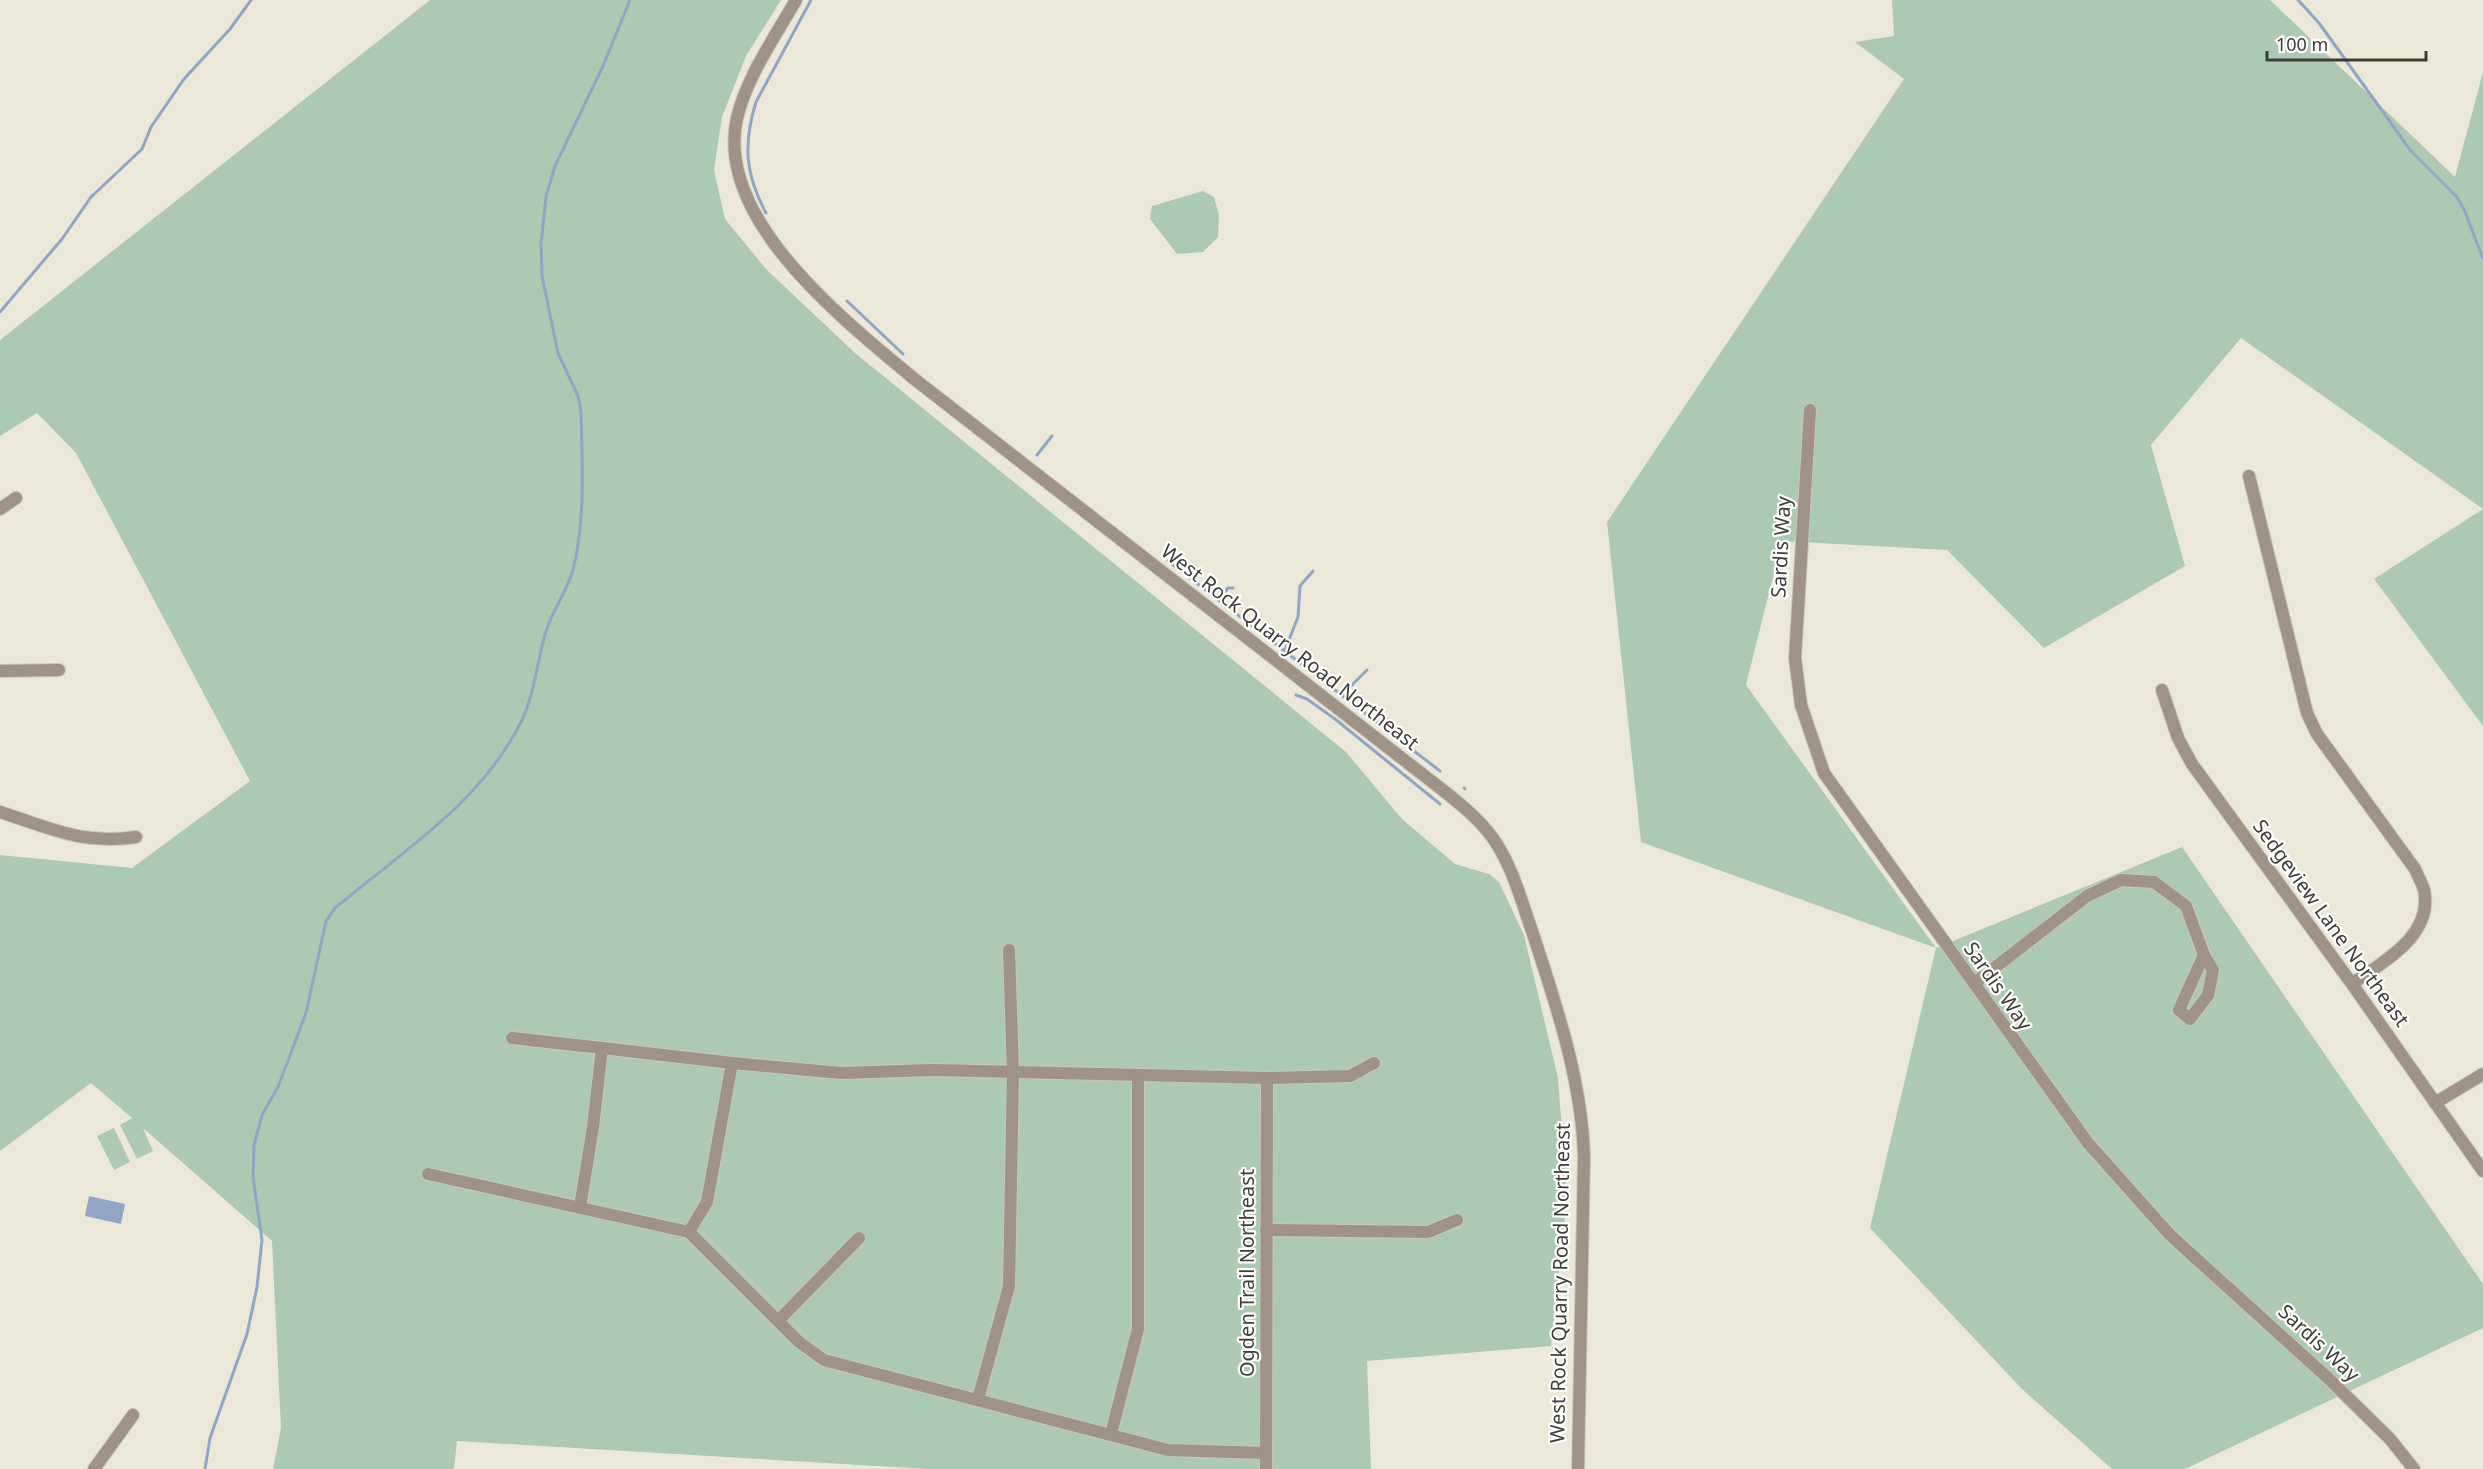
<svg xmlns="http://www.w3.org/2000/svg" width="2483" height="1469" font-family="'Noto Sans',sans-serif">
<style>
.green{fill:#accab1}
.water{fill:#8fa6c7}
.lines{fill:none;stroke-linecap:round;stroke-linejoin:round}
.stream{stroke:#8fa6c7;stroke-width:3}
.street-casing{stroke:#c9c6b8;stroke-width:14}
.street{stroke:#a09285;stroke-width:12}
.labels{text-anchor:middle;stroke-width:4.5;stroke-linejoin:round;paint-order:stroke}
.street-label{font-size:20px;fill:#3e3c36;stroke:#fff}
</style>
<rect width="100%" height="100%" fill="#ece8d8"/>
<g class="green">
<path d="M430,0H781L746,56L722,117L714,170L725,219L766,269L855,353L1346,752L1402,819L1455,864L1489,874L1499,882L1524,935L1558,1078L1567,1197L1551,1346L1367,1361L1371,1469H928L457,1441L454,1469H273L281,1428L272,1241L143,1128L153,1151L137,1159L120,1125L132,1118L91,1083L0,1151V855L132,868L250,781L76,453L37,413L0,436V340Z"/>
<path d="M1892,0H2270L2455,177L2483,72V726L2374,579L2483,509L2241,338L2151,445L2185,566L2044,648L1947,550L1782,541L1746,685L1936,948L2182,847L2483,1284V1328L2185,1469H2112L2022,1389L1870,1228L1936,948L1641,842L1607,522L1904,79L1855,42L1894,36Z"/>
<path d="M1203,191L1214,197L1219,215L1218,237L1203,252L1177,254L1150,219L1152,206Z"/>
<path d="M114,1128L130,1162L114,1170L97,1136Z"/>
</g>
<path class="water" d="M89,1196L125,1204L121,1224L85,1216Z"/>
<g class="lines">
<g class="stream">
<path d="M2298,0L2319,23L2411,151L2456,196L2464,209L2483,259"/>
<path d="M766,213C745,174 743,144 756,102L811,0"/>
<path d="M847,301L903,354"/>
<path d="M0,312L62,239L91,197L142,149L151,127L184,79L230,29L251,0"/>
<path d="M1037,455L1052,436"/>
<path d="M1168,561L1440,771"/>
<path d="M1219,600L1228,588H1233"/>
<path d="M1285,650L1298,617L1300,586L1313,571"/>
<path d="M1296,695L1307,699L1335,719L1440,804"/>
<path d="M1342,695L1367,670"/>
<path d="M1381,726L1387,719"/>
<path d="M1464,788L1465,789"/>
<path d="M205,1469L210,1438L247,1334L257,1287L262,1240L253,1177L254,1145L262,1115L278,1087L306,1013L326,921L335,908C403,851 482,802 522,720C536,690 537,658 547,628C554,608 567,591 573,570C586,519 582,463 581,411L578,396L558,353L542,276L541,244L546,197L555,166L603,66L630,0"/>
</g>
<g class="street-casing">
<g id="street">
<path d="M796,0C775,37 747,76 737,118C714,219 844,320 913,378L1444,791C1464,807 1485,824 1498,846C1514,872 1522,903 1532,931C1556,1004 1582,1081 1584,1157L1578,1469"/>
<path d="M1810,410L1795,658L1801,705L1824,773L2088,1143L2170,1235L2329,1379L2390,1439L2414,1469"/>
<path d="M2249,476L2307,713L2317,734L2415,869C2418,876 2422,883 2424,890C2434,936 2382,962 2352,984"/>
<path d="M0,509L16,498"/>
<path d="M0,671L59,670"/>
<path d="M2162,690L2178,738L2192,764L2352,984L2483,1171"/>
<path d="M0,812C50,828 82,845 136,837"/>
<path d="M1975,983L2087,896L2121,880L2154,882L2186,906L2204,955L2179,1010L2190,1019L2208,995L2213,970L2204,955"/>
<path d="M512,1038L602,1048L593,1127L580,1207"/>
<path d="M602,1048L732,1063L707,1202L689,1232"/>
<path d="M732,1063L841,1073L933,1070L1267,1078L1350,1076L1374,1063"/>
<path d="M2435,1103L2483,1074"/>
<path d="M428,1174L689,1232L799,1342L824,1360L1168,1450L1266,1453"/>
<path d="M1266,1230L1428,1232L1457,1220"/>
<path d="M779,1320L859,1238"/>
<path d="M978,1399L1009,1286L1013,1072L1009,950"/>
<path d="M1111,1434L1138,1329V1075"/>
<path d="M94,1469L133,1415"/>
<path d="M1266,1469L1267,1078"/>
</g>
</g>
<use href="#street" class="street"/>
</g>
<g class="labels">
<g class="street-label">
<text transform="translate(1781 547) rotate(-87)" y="7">Sardis Way</text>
<text transform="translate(1290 647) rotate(38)" y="7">West Rock Quarry Road Northeast</text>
<text transform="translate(2331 923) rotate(54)" y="7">Sedgeview Lane Northeast</text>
<text transform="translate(1998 986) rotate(55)" y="7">Sardis Way</text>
<text transform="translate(1247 1273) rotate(-90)" y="7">Ogden Trail Northeast</text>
<text transform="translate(1560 1283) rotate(-89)" y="7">West Rock Quarry Road Northeast</text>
<text transform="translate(2319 1343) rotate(43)" y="7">Sardis Way</text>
</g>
</g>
<path d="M2267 51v9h159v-9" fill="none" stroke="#3e3c36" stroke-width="3"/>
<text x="2276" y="51" font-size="18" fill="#3e3c36" stroke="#ffffff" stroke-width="4.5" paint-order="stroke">100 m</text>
</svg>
